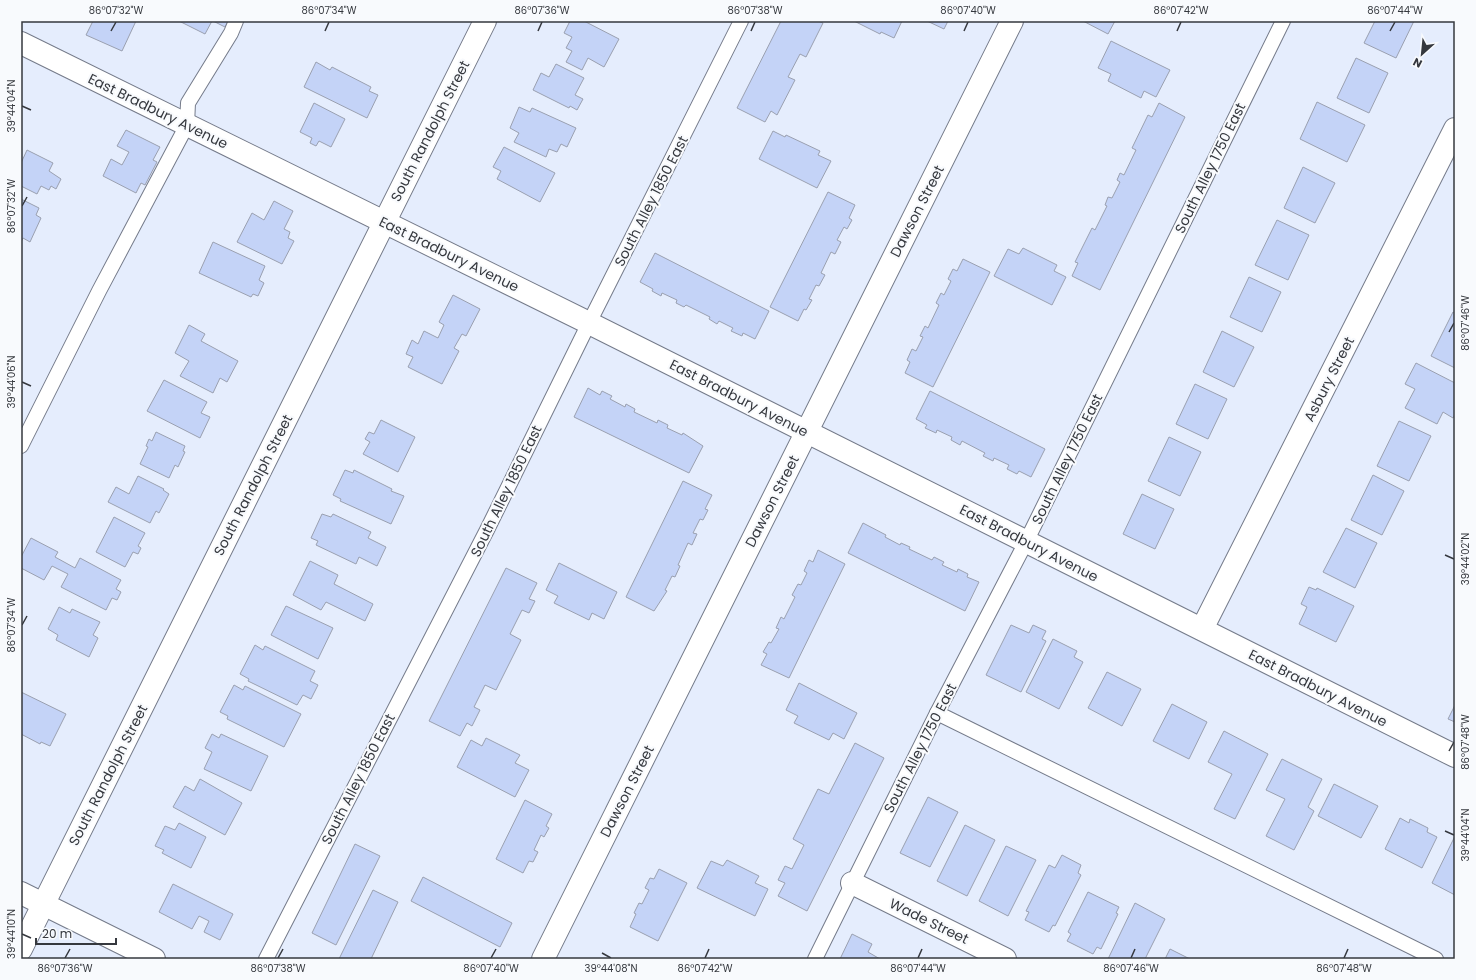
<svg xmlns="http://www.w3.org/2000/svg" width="1476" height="980" font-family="Poppins,sans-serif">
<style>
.building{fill:#c4d3f7;stroke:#9aa0b0}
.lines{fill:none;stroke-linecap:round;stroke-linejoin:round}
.service-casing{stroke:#757b8a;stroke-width:16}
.minor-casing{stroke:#757b8a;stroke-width:24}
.service{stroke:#fff;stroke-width:14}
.minor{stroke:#fff;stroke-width:22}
.ticks{fill:none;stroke:#35383e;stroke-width:1.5}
.labels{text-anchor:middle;stroke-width:4;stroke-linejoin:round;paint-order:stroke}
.street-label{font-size:14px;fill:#35383e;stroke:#f8fafd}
.neatline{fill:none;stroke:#35383e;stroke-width:1.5}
.ticks-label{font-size:10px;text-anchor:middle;fill:#35383e}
</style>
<rect width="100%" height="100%" fill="#e5edfd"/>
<g class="building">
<path d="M93,21H136L122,51L86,35Z"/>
<path d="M179,21H212L205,34Z"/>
<path d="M213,21H228L225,27Z"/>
<path d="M570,21H584L619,39L604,67L588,58L582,70L566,62L572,51L566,48L572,37L564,33Z"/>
<path d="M781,21H818L823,23L806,57L800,54L788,77L795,80L777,115L771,111L765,122L737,108Z"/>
<path d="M854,21H902L894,38L881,32L880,34Z"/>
<path d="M927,21H948L944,29Z"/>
<path d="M1083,21H1115L1108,34Z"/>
<path d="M1375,21H1414L1396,58L1364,43Z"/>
<path d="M1111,41L1170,70L1156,97L1144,91L1141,98L1108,81L1111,74L1098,68Z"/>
<path d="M1356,58L1388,73L1369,113L1337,98Z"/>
<path d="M316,62L330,70L332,67L371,87L369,91L378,95L367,118L304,87Z"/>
<path d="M556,64L584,78L575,95L583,99L577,110L570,106L569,108L533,90L541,73L549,77Z"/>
<path d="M1317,102L1365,125L1347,162L1300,139Z"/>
<path d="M314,103L345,119L331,147L319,141L316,146L310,143L312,138L300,132Z"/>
<path d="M1159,103L1185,117L1100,290L1072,276L1078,263L1075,262L1092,228L1095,230L1107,206L1105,205L1108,197L1112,198L1120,182L1117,180L1120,173L1124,175L1136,150L1132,148L1148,115L1152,117Z"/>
<path d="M519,107L530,112L532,108L576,128L567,147L561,144L557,152L549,149L546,157L514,142L519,133L510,128Z"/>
<path d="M126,130L160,147L153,160L157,162L145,185L141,183L136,193L103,176L111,159L122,165L129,152L117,146Z"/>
<path d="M773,131L785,137L786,135L820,151L818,155L831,161L817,188L759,159Z"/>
<path d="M504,147L555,173L540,202L497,179L501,171L493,167Z"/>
<path d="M27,150L53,163L49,171L61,179L56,189L51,186L49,190L41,186L37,194L21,186V163Z"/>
<path d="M1303,167L1335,183L1315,223L1284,208Z"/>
<path d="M828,192L855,205L849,218L852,220L847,229L844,227L837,240L841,242L835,254L831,252L821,273L825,275L819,286L816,285L809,299L812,300L806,310L804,309L798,321L770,307Z"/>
<path d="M21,199L39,208L36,215L41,218L30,242L23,238L21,242Z"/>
<path d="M274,201L293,211L284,229L290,232L288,238L294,241L282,264L237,242L252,213L264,220Z"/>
<path d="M1277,220L1309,235L1288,280L1255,265Z"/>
<path d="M213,242L265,266L259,280L264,283L258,296L253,294L251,297L199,273Z"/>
<path d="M1023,248L1057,265L1054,271L1066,277L1052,305L994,276L1008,249L1019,254Z"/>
<path d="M655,253L769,311L755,339L743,333L742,336L731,331L733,328L719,321L717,324L709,319L710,317L686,305L684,307L676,303L677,300L662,293L661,296L652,291L653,289L640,282Z"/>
<path d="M963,259L990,272L933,387L905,373L910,362L907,360L912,349L916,351L923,337L920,336L925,326L928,328L939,305L936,303L941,293L944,295L951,281L948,279L953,269L957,271Z"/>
<path d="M1249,277L1281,292L1262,332L1230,317Z"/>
<path d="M453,295L480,309L466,336L462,334L454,348L459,351L442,384L408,367L413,357L406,354L412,340L418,344L424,331L438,338L444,325L439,322Z"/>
<path d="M1453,312L1455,313V368L1431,356Z"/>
<path d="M189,325L205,334L201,341L238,361L227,382L220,378L213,393L180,376L189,361L175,353Z"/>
<path d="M1222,331L1254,347L1234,387L1203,372Z"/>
<path d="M1416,363L1455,383V414L1453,418L1443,412L1437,424L1405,408L1415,389L1405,384Z"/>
<path d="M164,380L207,402L201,413L210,417L200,438L147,411Z"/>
<path d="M1195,384L1227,399L1208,439L1176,424Z"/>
<path d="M588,388L600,395L602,391L612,396L610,399L625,407L626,404L635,409L634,412L657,423L658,420L668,425L667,428L682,435L683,433L703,446L689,473L574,417Z"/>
<path d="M930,391L1045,449L1031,477L1019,471L1017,474L1007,469L1009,465L994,458L993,461L983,456L985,453L962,441L960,445L951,440L952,437L937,430L936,433L925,428L927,425L916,419Z"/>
<path d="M381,420L415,437L398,472L363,454L370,442L365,439L369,432L374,434Z"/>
<path d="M1399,421L1431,436L1409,481L1377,466Z"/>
<path d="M156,432L185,446L183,451L185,452L178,467L175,465L169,478L140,464L148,447L146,446L149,439L152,441Z"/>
<path d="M1169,437L1201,452L1180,496L1148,481Z"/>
<path d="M345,470L353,473L354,470L392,489L391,491L404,496L391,524L340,501L341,499L333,495Z"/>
<path d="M1373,475L1404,491L1382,535L1351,520Z"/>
<path d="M138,476L164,489L163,490L169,494L159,513L156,511L150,523L108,502L116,487L129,494Z"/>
<path d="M683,481L712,495L705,509L708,510L703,520L700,519L693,533L697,534L692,545L688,543L678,565L680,566L675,577L672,576L665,590L667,591L654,611L626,597Z"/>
<path d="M1142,494L1174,509L1155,549L1123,534Z"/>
<path d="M322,514L331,517L333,514L371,532L368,538L386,547L377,566L359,557L356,564L316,545L318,541L311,538Z"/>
<path d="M114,517L145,533L138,546L141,548L138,554L133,552L125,567L96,552Z"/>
<path d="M863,523L886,535L885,537L900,545L901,543L910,547L909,549L932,560L934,557L944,562L942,565L957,572L958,569L968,574L967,577L979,582L965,611L848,553Z"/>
<path d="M1346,528L1377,543L1355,588L1323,572Z"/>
<path d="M31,538L58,552L55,557L75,568L80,558L121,580L116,589L121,592L117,600L112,598L106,610L61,587L68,574L52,566L44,580L21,568V557Z"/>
<path d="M818,550L845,564L789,678L761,665L767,654L763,652L769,642L771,643L779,629L776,628L781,617L784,619L795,597L792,595L798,584L801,585L807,573L804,571L809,560L813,562Z"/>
<path d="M310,561L338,575L334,584L373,604L365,621L326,602L321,610L293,595Z"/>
<path d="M559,563L617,592L604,619L592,613L589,620L554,603L558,596L546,590Z"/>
<path d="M506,568L537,583L529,599L535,601L529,613L522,610L510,634L521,640L496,690L485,685L474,707L480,710L472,726L467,723L460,736L429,721Z"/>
<path d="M1309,587L1316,590L1317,588L1354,606L1336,642L1299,624L1307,607L1301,604Z"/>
<path d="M286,606L333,628L318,659L271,635Z"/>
<path d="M59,607L70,613L72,609L100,622L93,635L98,638L89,657L56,640L58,635L48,629Z"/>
<path d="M1011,625L1029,633L1033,625L1046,631L1042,639L1046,641L1021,692L986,675Z"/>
<path d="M1053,639L1077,651L1074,657L1083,662L1059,709L1026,692Z"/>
<path d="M255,645L263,650L265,646L315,671L310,681L318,685L311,699L303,695L297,705L248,681L249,679L240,674Z"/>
<path d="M1107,672L1141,689L1122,726L1088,708Z"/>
<path d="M799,683L857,713L844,739L833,733L829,740L794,723L798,716L786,710Z"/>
<path d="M234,685L243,690L245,686L301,714L284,747L227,719L228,716L220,712Z"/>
<path d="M21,692L66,714L50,746L41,742L40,744L21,734Z"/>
<path d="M1172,704L1207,722L1189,759L1153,741Z"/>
<path d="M1455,705V722L1448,719Z"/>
<path d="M1224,731L1268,754L1235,819L1214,809L1232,774L1208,762Z"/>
<path d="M212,734L219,738L221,734L268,756L251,791L204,769L212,752L205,748Z"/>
<path d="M486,738L520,755L515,763L529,770L515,797L457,767L471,740L482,746Z"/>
<path d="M855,743L884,758L807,911L778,896L785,883L778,880L785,866L792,869L804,845L793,839L818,789L829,794Z"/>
<path d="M1282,759L1322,779L1308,807L1314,811L1294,850L1266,836L1285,799L1266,790Z"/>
<path d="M200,779L242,803L225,835L173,807L185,786L194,791Z"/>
<path d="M1334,784L1378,806L1361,838L1318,816Z"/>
<path d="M928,797L958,812L930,867L900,853Z"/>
<path d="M525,800L552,814L546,826L549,828L544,837L541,835L534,850L538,852L533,862L529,861L523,873L496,859Z"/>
<path d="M1400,818L1409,823L1410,819L1428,828L1427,832L1437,837L1422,868L1385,849Z"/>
<path d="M179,823L206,837L191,868L162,853L164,850L155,846L165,826L175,830Z"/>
<path d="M965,825L995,840L967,896L937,881Z"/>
<path d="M1455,836V895L1432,883Z"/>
<path d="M355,844L380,856L336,945L312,933Z"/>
<path d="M1006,846L1036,860L1008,916L979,901Z"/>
<path d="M1062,855L1081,865L1078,873L1081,875L1055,926L1053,925L1049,932L1025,920L1029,912L1026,911L1049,865L1055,868Z"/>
<path d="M727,860L759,876L755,883L768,889L755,916L697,888L711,861L723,866Z"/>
<path d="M659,869L687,883L658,941L630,927L636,914L634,913L639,903L642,904L649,890L645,888L650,878L654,879Z"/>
<path d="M423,877L512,923L500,947L411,901Z"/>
<path d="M173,884L233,914L220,940L204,932L209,921L199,916L192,929L159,912Z"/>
<path d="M373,890L398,902L371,959H339Z"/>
<path d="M1088,892L1119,907L1116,913L1118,914L1101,949L1097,947L1093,954L1067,941L1071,934L1068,932Z"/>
<path d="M1135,903L1165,919L1145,959H1108Z"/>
<path d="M852,934L872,944L868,952L880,959H840Z"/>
<path d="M1170,949L1190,959H1165Z"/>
</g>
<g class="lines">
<g class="service-casing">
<g id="service">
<path d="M21,446L99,291L187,125L188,103L231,33L236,21"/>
<path d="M937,713L1436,959"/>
<path d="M266,959L487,530L589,323L741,21"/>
<path d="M815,959L937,713L1026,542L1283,21"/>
</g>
</g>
<g class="minor-casing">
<g id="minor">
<path d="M21,43L589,323L1455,756"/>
<path d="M1202,629L1455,129"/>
<path d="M852,883L1005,959"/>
<path d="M21,893L154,959"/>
<path d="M21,949L485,21"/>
<path d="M543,959L1012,21"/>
</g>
</g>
<use href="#service" class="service"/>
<use href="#minor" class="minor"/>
</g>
<path class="ticks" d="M111,31L116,22M325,31L329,22M538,31L542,22M751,31L755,22M964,31L968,22M1177,31L1181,22M1390,31L1395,22M22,106L31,110M22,206L27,197M1449,332L1454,323M22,382L31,386M1445,555L1454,559M22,625L27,616M1449,751L1454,742M1445,831L1454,835M22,934L31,938M602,953L611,958M65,958L70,949M278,958L283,949M491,958L496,949M705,958L709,949M918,958L922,949M1131,958L1135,949M1344,958L1348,949"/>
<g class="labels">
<g class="street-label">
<text transform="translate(158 111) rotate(26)" y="5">East Bradbury Avenue</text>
<text transform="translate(430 131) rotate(-63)" y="5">South Randolph Street</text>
<text transform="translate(1210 168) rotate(-64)" y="5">South Alley 1750 East</text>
<text transform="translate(651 201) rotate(-63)" y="5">South Alley 1850 East</text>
<text transform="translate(917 211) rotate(-63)" y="5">Dawson Street</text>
<text transform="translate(449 254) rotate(26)" y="5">East Bradbury Avenue</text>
<text transform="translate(1329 379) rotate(-63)" y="5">Asbury Street</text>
<text transform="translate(739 398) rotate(27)" y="5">East Bradbury Avenue</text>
<text transform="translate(1067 459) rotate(-64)" y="5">South Alley 1750 East</text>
<text transform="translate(253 485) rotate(-63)" y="5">South Randolph Street</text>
<text transform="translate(506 491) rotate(-64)" y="5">South Alley 1850 East</text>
<text transform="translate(772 501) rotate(-63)" y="5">Dawson Street</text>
<text transform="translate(1029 543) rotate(27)" y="5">East Bradbury Avenue</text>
<text transform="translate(1318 688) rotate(27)" y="5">East Bradbury Avenue</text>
<text transform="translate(920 748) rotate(-63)" y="5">South Alley 1750 East</text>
<text transform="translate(108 775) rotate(-63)" y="5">South Randolph Street</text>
<text transform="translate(358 779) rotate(-63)" y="5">South Alley 1850 East</text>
<text transform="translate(627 791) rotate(-63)" y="5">Dawson Street</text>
<text transform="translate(929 921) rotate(26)" y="5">Wade Street</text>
</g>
</g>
<rect width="1476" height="980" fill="none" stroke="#f8fafd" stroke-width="44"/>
<g transform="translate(1422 54) rotate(207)" stroke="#f8fafd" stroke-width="3" paint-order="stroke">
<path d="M0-3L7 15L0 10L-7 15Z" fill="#35383e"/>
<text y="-6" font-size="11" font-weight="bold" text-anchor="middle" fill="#35383e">N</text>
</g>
<path d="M36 938v6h80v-6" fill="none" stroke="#35383e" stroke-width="2"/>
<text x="42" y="938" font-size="12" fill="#35383e" stroke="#f8fafd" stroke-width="3" paint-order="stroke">20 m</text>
<rect x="22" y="22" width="1432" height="936" class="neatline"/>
<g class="ticks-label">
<text x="116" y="14">86°07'32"W</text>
<text x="329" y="14">86°07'34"W</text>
<text x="542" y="14">86°07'36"W</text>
<text x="755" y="14">86°07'38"W</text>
<text x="968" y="14">86°07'40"W</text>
<text x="1181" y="14">86°07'42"W</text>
<text x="1395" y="14">86°07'44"W</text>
<text transform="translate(11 106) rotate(-90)" y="4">39°44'04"N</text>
<text transform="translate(11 206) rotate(-90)" y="4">86°07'32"W</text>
<text transform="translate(1465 323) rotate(-90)" y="4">86°07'46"W</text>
<text transform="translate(11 382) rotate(-90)" y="4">39°44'06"N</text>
<text transform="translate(1465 559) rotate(-90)" y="4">39°44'02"N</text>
<text transform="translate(11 625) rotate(-90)" y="4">86°07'34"W</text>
<text transform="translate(1465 742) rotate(-90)" y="4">86°07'48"W</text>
<text transform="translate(1465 835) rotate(-90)" y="4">39°44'04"N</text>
<text transform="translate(11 934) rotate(-90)" y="4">39°44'10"N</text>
<text x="65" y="972">86°07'36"W</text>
<text x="278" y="972">86°07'38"W</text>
<text x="491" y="972">86°07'40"W</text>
<text x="611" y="972">39°44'08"N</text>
<text x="705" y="972">86°07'42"W</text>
<text x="918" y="972">86°07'44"W</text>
<text x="1131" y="972">86°07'46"W</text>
<text x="1344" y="972">86°07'48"W</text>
</g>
</svg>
